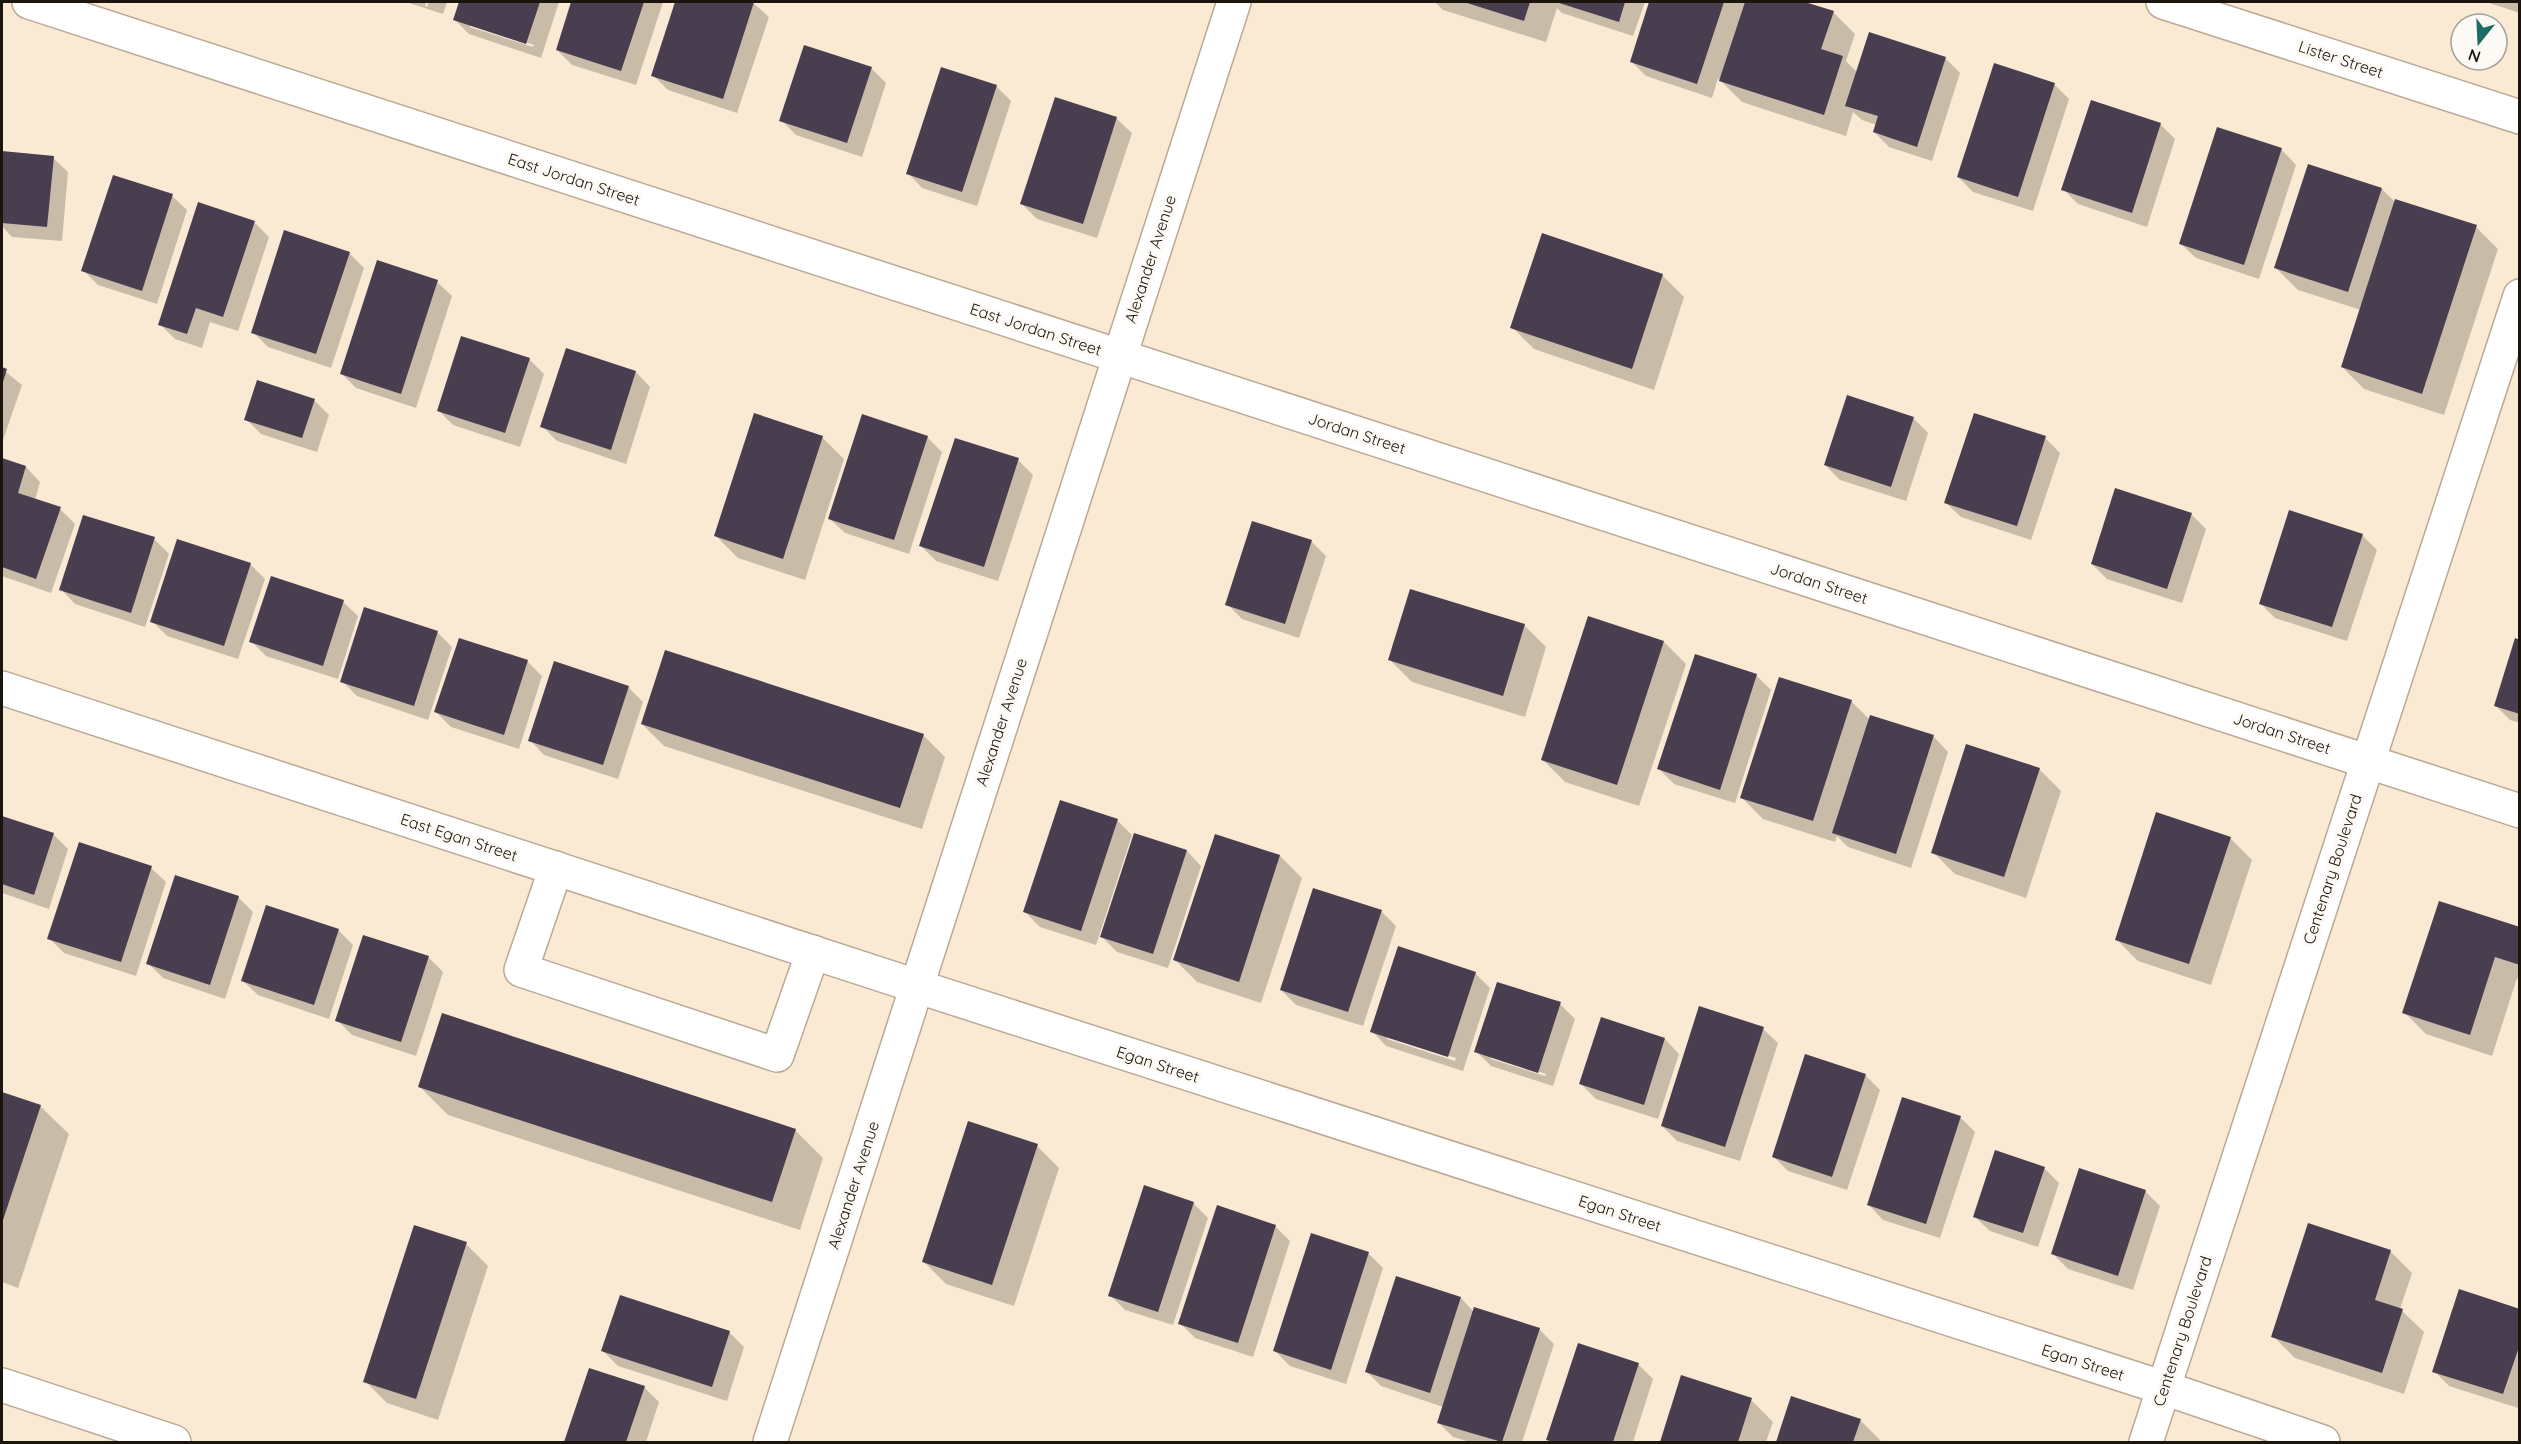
<svg xmlns="http://www.w3.org/2000/svg" width="2521" height="1444" font-family="Quicksand,sans-serif">
<style>
.shadow{fill:#0003;fill-rule:evenodd}
.building{fill:#493d50}
.lines{fill:none;stroke-linecap:round;stroke-linejoin:round}
.minor-casing{stroke:#baa994;stroke-width:36}
.minor{stroke:#fff;stroke-width:33}
.labels{text-anchor:middle;stroke-width:6;stroke-linejoin:round;paint-order:stroke}
.street-label{font-size:16px;fill:#1b150d;stroke:#fdf9f5}
</style>
<rect width="100%" height="100%" fill="#fbead3"/>
<g class="shadow">
<path d="M406,2H426L425,6L427,7L429,2H447L443,14Z"/>
<path d="M460,2H559L541,58L469,34L454,19ZM470,24L534,45L533,47L470,27Z"/>
<path d="M573,2H663L636,85L572,65L557,50Z"/>
<path d="M677,2H752L769,17L737,113L668,90L653,75Z"/>
<path d="M1435,2H1645L1633,36L1562,13L1557,8L1546,42L1443,10Z"/>
<path d="M1651,2H1800L1833,12L1855,34L1846,61L1858,73L1945,58L1960,73L1932,161L1889,147L1874,132L1877,125L1862,120L1853,112L1846,136L1742,102L1718,78L1712,98L1646,76L1631,61Z"/>
<path d="M2486,2H2520V13Z"/>
<path d="M871,68L886,83L862,157L796,135L781,120Z"/>
<path d="M2054,84L2069,99L2033,211L1973,192L1958,177Z"/>
<path d="M996,86L1011,101L977,206L922,188L908,173Z"/>
<path d="M1056,99L1117,119L1132,133L1097,238L1037,219L1022,204Z"/>
<path d="M2160,124L2175,139L2147,227L2078,204L2063,189Z"/>
<path d="M2218,129L2282,150L2296,165L2259,279L2196,258L2181,244Z"/>
<path d="M4,153L53,158L68,172L62,241L12,237L2,226Z"/>
<path d="M2382,189L2396,203L2476,227L2498,249L2444,415L2364,389L2342,367L2361,310L2298,290L2276,268Z"/>
<path d="M172,196L187,210L157,304L98,285L83,270Z"/>
<path d="M254,222L269,237L238,331L210,322L202,348L175,339L160,324Z"/>
<path d="M349,253L364,268L331,368L268,347L253,332Z"/>
<path d="M1662,275L1684,297L1654,390L1534,349L1512,327Z"/>
<path d="M437,282L452,296L416,408L356,388L341,373Z"/>
<path d="M529,359L544,374L520,447L453,425L438,410Z"/>
<path d="M2,369L22,385L3,440L2,439Z"/>
<path d="M636,372L650,387L626,464L557,441L542,426Z"/>
<path d="M314,400L329,415L317,452L261,434L246,419Z"/>
<path d="M1913,418L1928,433L1906,501L1840,480L1825,465Z"/>
<path d="M822,437L844,459L805,580L738,558L716,536Z"/>
<path d="M927,437L942,452L909,554L845,533L830,519Z"/>
<path d="M2045,438L2060,453L2031,540L1961,517L1946,503Z"/>
<path d="M2,459L26,467L40,482L35,500L60,509L75,524L51,593L2,576Z"/>
<path d="M1018,460L1033,475L998,581L936,561L921,546Z"/>
<path d="M2191,514L2206,529L2182,603L2107,579L2092,564Z"/>
<path d="M2362,535L2377,550L2347,641L2275,618L2260,603Z"/>
<path d="M154,539L169,554L145,627L75,604L61,589Z"/>
<path d="M1311,541L1326,556L1299,638L1242,619L1227,604Z"/>
<path d="M250,564L265,579L238,659L167,636L152,621Z"/>
<path d="M343,602L358,616L338,679L266,656L251,641Z"/>
<path d="M1524,625L1546,647L1525,717L1412,682L1390,660Z"/>
<path d="M437,632L452,647L428,720L357,696L342,681Z"/>
<path d="M2520,641V723L2510,720L2495,705Z"/>
<path d="M1664,642L1686,664L1639,806L1565,782L1543,760Z"/>
<path d="M527,661L542,676L519,749L451,727L436,712Z"/>
<path d="M1756,675L1771,690L1735,803L1674,784L1659,769Z"/>
<path d="M1780,678L1852,702L1870,720L1871,716L1934,737L1948,752L1911,868L1848,847L1837,836L1835,842L1763,819L1741,797Z"/>
<path d="M628,687L643,702L618,779L544,755L530,740Z"/>
<path d="M642,724L923,735L945,757L922,829L664,746Z"/>
<path d="M2039,769L2061,791L2026,898L1955,874L1933,852Z"/>
<path d="M2,817L53,834L68,849L49,909L2,893Z"/>
<path d="M1117,820L1132,835L1096,945L1040,927L1025,912Z"/>
<path d="M1215,836L1280,856L1302,878L1261,1003L1197,982L1175,960Z"/>
<path d="M2230,838L2252,860L2211,985L2138,961L2116,939Z"/>
<path d="M1187,851L1201,866L1168,968L1117,952L1102,937Z"/>
<path d="M151,868L166,882L136,976L64,953L49,938Z"/>
<path d="M238,897L253,912L225,999L163,978L148,963Z"/>
<path d="M1381,911L1396,926L1363,1026L1296,1005L1281,990Z"/>
<path d="M2520,929V979L2517,978L2492,1056L2426,1034L2404,1012Z"/>
<path d="M338,930L353,945L329,1019L258,995L243,981Z"/>
<path d="M428,957L443,972L416,1056L352,1035L337,1020Z"/>
<path d="M1475,973L1490,988L1463,1071L1386,1046L1372,1031ZM1387,1036L1456,1058L1455,1061L1387,1039Z"/>
<path d="M1560,1004L1575,1019L1553,1086L1491,1066L1476,1051ZM1491,1056L1546,1074L1545,1076L1491,1059Z"/>
<path d="M1602,1019L1665,1039L1679,1054L1658,1119L1596,1099L1581,1084Z"/>
<path d="M1763,1029L1778,1043L1740,1161L1677,1141L1662,1126Z"/>
<path d="M1865,1075L1880,1090L1847,1190L1788,1171L1773,1156Z"/>
<path d="M420,1087L795,1130L823,1158L800,1230L448,1115Z"/>
<path d="M2,1093L40,1106L69,1134L18,1288L2,1282Z"/>
<path d="M1960,1117L1975,1132L1940,1238L1883,1220L1869,1205Z"/>
<path d="M1037,1146L1059,1168L1014,1306L946,1284L924,1262Z"/>
<path d="M2044,1168L2059,1183L2038,1247L1990,1231L1975,1217Z"/>
<path d="M2145,1191L2160,1206L2133,1290L2068,1269L2053,1254Z"/>
<path d="M1193,1203L1208,1218L1173,1325L1125,1310L1110,1295Z"/>
<path d="M1275,1226L1290,1241L1253,1357L1195,1338L1180,1323Z"/>
<path d="M466,1244L488,1266L438,1420L387,1403L365,1381Z"/>
<path d="M2390,1251L2412,1273L2400,1309L2424,1332L2404,1394L2295,1358L2273,1336Z"/>
<path d="M1368,1253L1383,1268L1346,1384L1290,1366L1275,1351Z"/>
<path d="M1397,1278L1461,1298L1474,1312L1539,1329L1554,1344L1522,1442H1470L1453,1437L1438,1422L1443,1407L1381,1386L1367,1372Z"/>
<path d="M2520,1310L2518,1408L2449,1386L2434,1371Z"/>
<path d="M729,1332L744,1347L727,1401L618,1366L603,1351Z"/>
<path d="M1638,1364L1653,1379L1633,1442H1551L1548,1440Z"/>
<path d="M590,1370L644,1387L659,1402L646,1442H566Z"/>
<path d="M1682,1377L1751,1400L1773,1422L1766,1442H1661Z"/>
<path d="M1792,1398L1860,1420L1882,1442H1777Z"/>
</g>
<g class="building">
<path d="M459,2H540L526,44L453,20Z"/>
<path d="M571,2H644L621,71L556,50Z"/>
<path d="M675,2H754L723,99L651,76Z"/>
<path d="M1464,2H1530L1524,21Z"/>
<path d="M1556,2H1625L1619,22Z"/>
<path d="M1649,2H1724L1697,84L1630,62Z"/>
<path d="M1745,2H1805L1834,11L1821,49L1843,56L1824,115L1719,81Z"/>
<path d="M1869,32L1946,57L1917,147L1873,132L1878,116L1845,106Z"/>
<path d="M804,45L872,67L847,143L779,121Z"/>
<path d="M1994,63L2055,83L2018,197L1957,177Z"/>
<path d="M941,67L997,85L962,192L906,174Z"/>
<path d="M1055,97L1117,117L1083,224L1020,204Z"/>
<path d="M2091,100L2161,123L2132,213L2061,190Z"/>
<path d="M2217,127L2282,148L2244,265L2179,244Z"/>
<path d="M2,151L54,156L47,227L2,223Z"/>
<path d="M2308,164L2382,188L2348,292L2274,268Z"/>
<path d="M113,175L173,194L142,291L81,271Z"/>
<path d="M2395,199L2477,225L2422,394L2341,367Z"/>
<path d="M198,202L255,221L223,317L196,308L187,334L158,325Z"/>
<path d="M284,230L350,252L316,354L251,333Z"/>
<path d="M1542,233L1663,274L1632,369L1510,328Z"/>
<path d="M377,260L438,280L401,394L340,374Z"/>
<path d="M461,336L530,358L505,433L437,411Z"/>
<path d="M566,348L636,371L611,450L540,427Z"/>
<path d="M2,367L7,369L2,385Z"/>
<path d="M257,380L315,399L302,438L244,420Z"/>
<path d="M1847,395L1914,417L1891,487L1824,465Z"/>
<path d="M754,413L823,436L783,559L714,536Z"/>
<path d="M1974,413L2046,436L2017,526L1944,503Z"/>
<path d="M862,414L928,436L894,540L828,519Z"/>
<path d="M955,438L1019,458L984,567L919,546Z"/>
<path d="M2,458L26,466L18,493L61,507L36,579L2,567Z"/>
<path d="M2115,488L2192,513L2167,589L2091,564Z"/>
<path d="M2289,510L2363,534L2332,627L2259,604Z"/>
<path d="M83,515L155,537L131,613L59,590Z"/>
<path d="M1252,521L1312,540L1285,624L1225,605Z"/>
<path d="M177,539L251,563L224,646L150,622Z"/>
<path d="M271,576L344,600L323,666L249,642Z"/>
<path d="M1410,589L1525,624L1503,696L1388,660Z"/>
<path d="M364,607L438,631L414,706L340,682Z"/>
<path d="M1588,616L1664,641L1617,785L1541,760Z"/>
<path d="M459,638L528,660L504,735L434,712Z"/>
<path d="M2515,638L2520,640V714L2494,706Z"/>
<path d="M665,650L924,734L900,808L641,724Z"/>
<path d="M1695,654L1757,674L1720,790L1657,769Z"/>
<path d="M554,661L629,686L603,765L528,741Z"/>
<path d="M1779,677L1852,700L1813,821L1740,798Z"/>
<path d="M1870,715L1934,735L1896,854L1832,833Z"/>
<path d="M1966,744L2040,768L2004,877L1931,853Z"/>
<path d="M1060,800L1118,819L1081,931L1023,912Z"/>
<path d="M2156,812L2231,837L2189,964L2115,940Z"/>
<path d="M2,816L54,833L34,895L2,884Z"/>
<path d="M1134,833L1187,850L1153,954L1100,937Z"/>
<path d="M1215,834L1280,855L1239,982L1173,960Z"/>
<path d="M79,842L152,866L121,962L47,939Z"/>
<path d="M175,875L239,896L210,985L146,964Z"/>
<path d="M1313,888L1382,910L1348,1012L1280,990Z"/>
<path d="M2439,901L2520,927V965L2495,957L2470,1035L2402,1013Z"/>
<path d="M266,905L339,929L314,1005L241,981Z"/>
<path d="M363,935L429,956L401,1042L335,1021Z"/>
<path d="M1398,946L1476,972L1448,1057L1370,1032Z"/>
<path d="M1497,982L1561,1002L1538,1073L1474,1052Z"/>
<path d="M1699,1006L1764,1027L1725,1147L1661,1126Z"/>
<path d="M442,1013L796,1129L772,1202L418,1087Z"/>
<path d="M1601,1017L1665,1038L1644,1105L1579,1084Z"/>
<path d="M1805,1054L1866,1074L1832,1177L1772,1157Z"/>
<path d="M2,1092L41,1105L2,1223Z"/>
<path d="M1902,1097L1961,1116L1926,1224L1867,1205Z"/>
<path d="M968,1121L1038,1144L992,1285L922,1262Z"/>
<path d="M1995,1150L2045,1167L2023,1233L1973,1217Z"/>
<path d="M2079,1168L2146,1190L2118,1276L2051,1254Z"/>
<path d="M1144,1185L1194,1202L1158,1312L1108,1296Z"/>
<path d="M1217,1205L1276,1225L1238,1343L1178,1324Z"/>
<path d="M2308,1223L2391,1250L2375,1300L2403,1309L2382,1373L2271,1337Z"/>
<path d="M414,1225L467,1242L416,1399L363,1382Z"/>
<path d="M1311,1233L1369,1252L1331,1370L1273,1351Z"/>
<path d="M1396,1276L1461,1297L1430,1393L1365,1372Z"/>
<path d="M2459,1289L2520,1309V1344L2503,1394L2432,1372Z"/>
<path d="M620,1295L730,1331L712,1387L601,1351Z"/>
<path d="M1474,1307L1540,1328L1502,1442L1437,1423Z"/>
<path d="M1578,1343L1639,1363L1613,1442H1554L1546,1440Z"/>
<path d="M589,1368L645,1386L626,1442H564Z"/>
<path d="M1681,1375L1752,1398L1738,1442H1660Z"/>
<path d="M1791,1396L1861,1419L1853,1442H1776Z"/>
</g>
<g class="lines">
<g class="minor-casing">
<g id="minor">
<path d="M29,2L2520,811"/>
<path d="M2163,2L2520,117"/>
<path d="M2,688L916,986L2164,1388L2323,1442"/>
<path d="M556,868L521,970L777,1055L813,952"/>
<path d="M2,1385L174,1442"/>
<path d="M770,1442L1234,2"/>
<path d="M2146,1442L2520,296"/>
</g>
</g>
<use href="#minor" class="minor"/>
</g>
<g class="labels">
<g class="street-label">
<text transform="translate(2341 59) rotate(18)" y="6">Lister Street</text>
<text transform="translate(574 179) rotate(18)" y="6">East Jordan Street</text>
<text transform="translate(1150 259) rotate(-72)" y="6">Alexander Avenue</text>
<text transform="translate(1036 329) rotate(18)" y="6">East Jordan Street</text>
<text transform="translate(1357 433) rotate(18)" y="6">Jordan Street</text>
<text transform="translate(1819 583) rotate(18)" y="6">Jordan Street</text>
<text transform="translate(1001 722) rotate(-72)" y="6">Alexander Avenue</text>
<text transform="translate(2282 733) rotate(18)" y="6">Jordan Street</text>
<text transform="translate(459 837) rotate(18)" y="6">East Egan Street</text>
<text transform="translate(2332 869) rotate(-72)" y="6">Centenary Boulevard</text>
<text transform="translate(1158 1064) rotate(18)" y="6">Egan Street</text>
<text transform="translate(853 1185) rotate(-72)" y="6">Alexander Avenue</text>
<text transform="translate(1620 1213) rotate(18)" y="6">Egan Street</text>
<text transform="translate(2182 1331) rotate(-72)" y="6">Centenary Boulevard</text>
<text transform="translate(2083 1362) rotate(18)" y="6">Egan Street</text>
</g>
</g>
<rect width="2521" height="1444" fill="none" stroke="#1b150d" stroke-width="6"/>
<g transform="translate(2479 42) rotate(198)"><circle r="28" fill="#fdf9f5" stroke="#a39e98" stroke-width="1.5"/>
<path d="M0-4.5L10 22L0 15L-10 22Z" fill="#216b65"/>
<text y="-9" font-size="16" font-weight="bold" text-anchor="middle" fill="#1b150d">N</text>
</g>
</svg>
